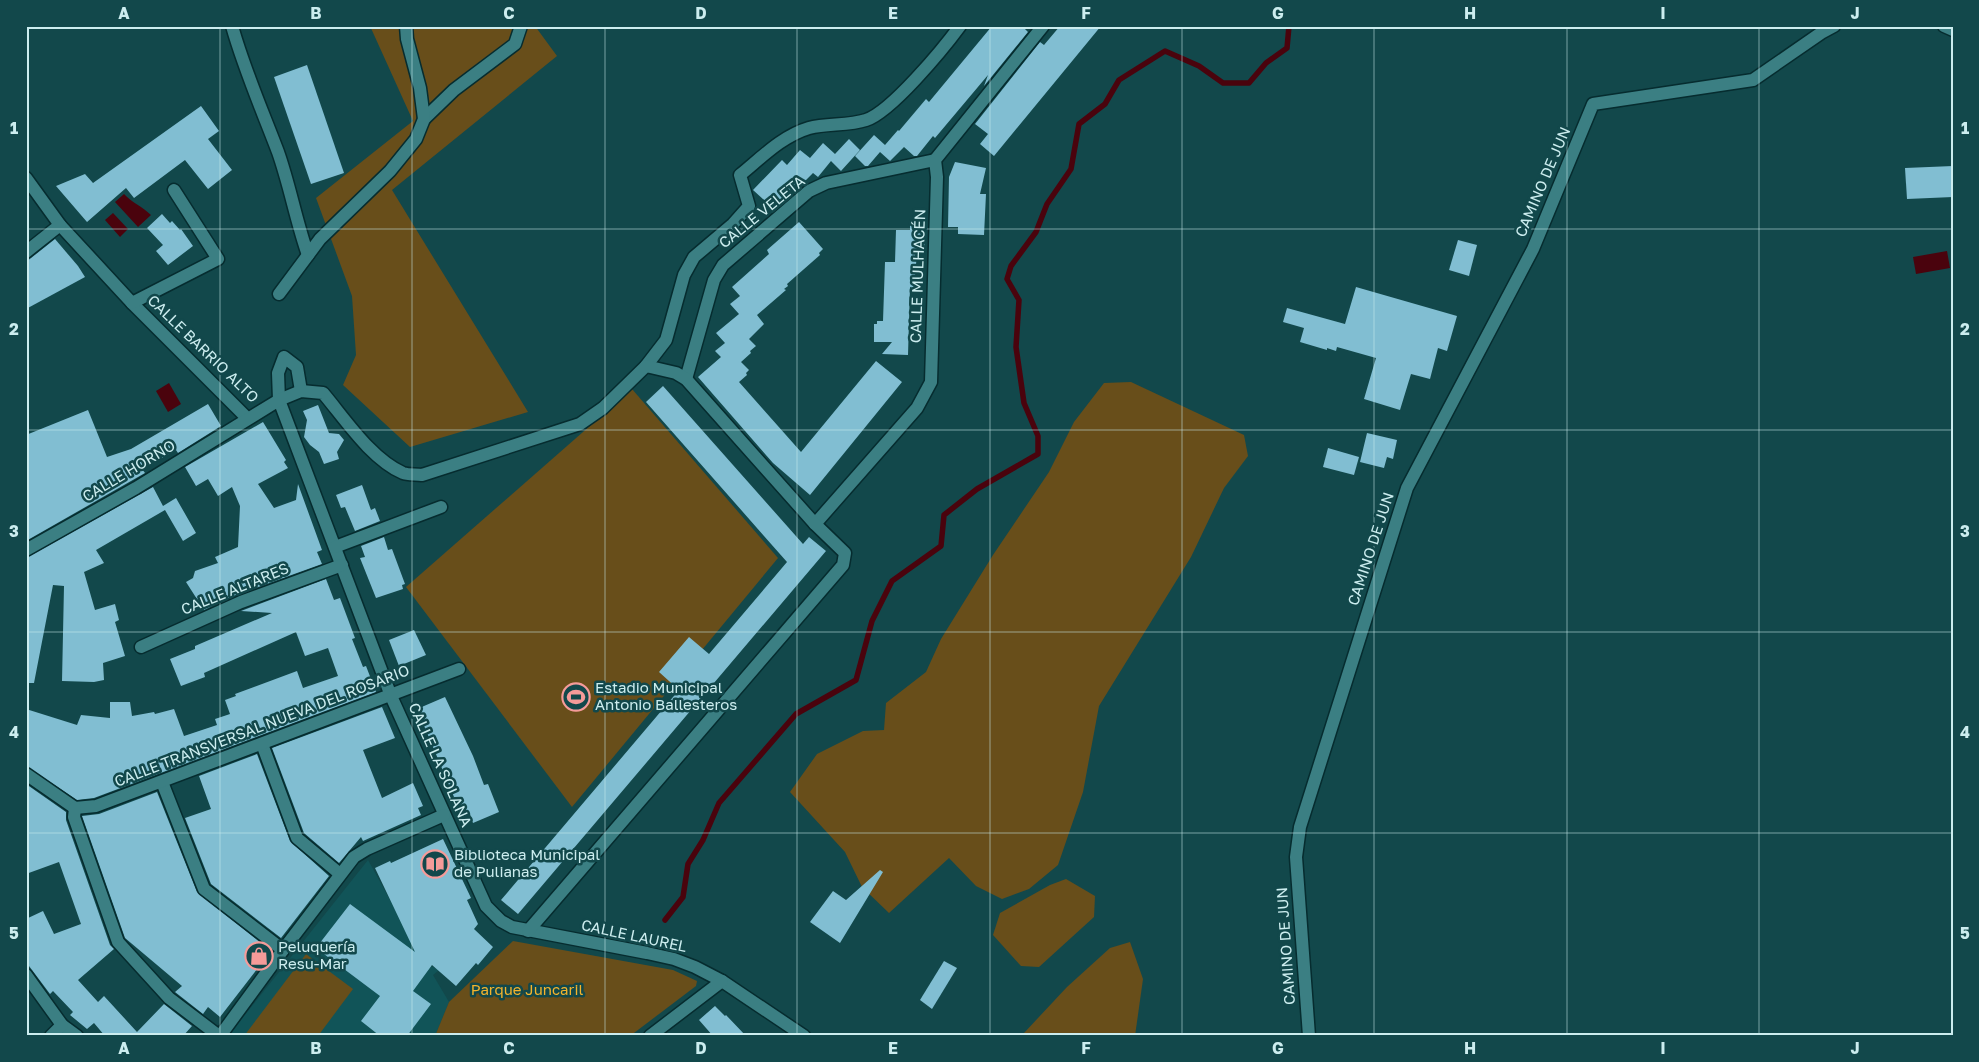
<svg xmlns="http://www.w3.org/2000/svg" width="1979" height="1062" font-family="'Golos Text',sans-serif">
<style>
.built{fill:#115458}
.green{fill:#684e1a}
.water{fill:#4a030d}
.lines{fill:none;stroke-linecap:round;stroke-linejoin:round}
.stream{stroke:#4a030d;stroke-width:5.5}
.building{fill:#81bed2}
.minor-casing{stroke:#062c2f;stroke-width:15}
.minor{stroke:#3b7f83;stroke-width:12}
.grid{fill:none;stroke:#ccedef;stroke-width:1;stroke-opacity:0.55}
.labels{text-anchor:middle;stroke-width:5;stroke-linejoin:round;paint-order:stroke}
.street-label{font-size:15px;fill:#ccedef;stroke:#12484b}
.poi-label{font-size:15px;fill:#ccedef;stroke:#12484b;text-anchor:start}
.park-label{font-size:15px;fill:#f4b42d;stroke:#12484b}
.neatline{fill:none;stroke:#ccedef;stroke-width:2}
.grid-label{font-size:16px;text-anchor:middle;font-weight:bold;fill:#ccedef}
</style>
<rect width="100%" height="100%" fill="#12484b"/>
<path class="built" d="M368,860L425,963L439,970L433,975L449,1002L435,1036L229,1035Z"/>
<g class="green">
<path d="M370,26H535L557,56L392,190L528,412L410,447L343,385L356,355L352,296L316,198L413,121Z"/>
<path d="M1131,382L1244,435L1248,456L1224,488L1191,557L1099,706L1083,792L1058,865L1029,889L1002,899L976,886L949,858L889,913L862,887L845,852L790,792L817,754L863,731L884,730L886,703L926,672L941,639L993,555L1049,472L1074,422L1104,383Z"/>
<path d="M632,389L778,558L572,807L406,587Z"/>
<path d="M1066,879L1095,896L1094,917L1039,967L1021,966L993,935L1000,913L1050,885Z"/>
<path d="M513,941L673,970L697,981L696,986L630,1036H435L449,1002Z"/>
<path d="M1130,942L1143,979L1135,1036H1026L1024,1033L1067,987L1110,948Z"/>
<path d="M306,954L353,989L318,1036H244Z"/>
</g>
<g class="water">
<path d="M124,194C132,203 142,206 151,215L138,227L115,202Z"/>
<path d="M113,213L128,229L120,237L105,220Z"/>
<path d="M1947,251L1950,268L1916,274L1913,257Z"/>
<path d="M169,383L181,404L168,412L156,391Z"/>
</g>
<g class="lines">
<path class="stream" d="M665,920L683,897L688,864L703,840L719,803L796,714L856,680L872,621L892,581L941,546L944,515L977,489L1038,454V436L1024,403L1016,347L1019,300L1007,279L1011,266L1036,232L1047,204L1071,169L1079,124L1105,104L1119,80L1165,51L1199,66L1223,83H1249L1266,63L1287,48L1289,26"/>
</g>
<g class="building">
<path d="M992,26H1022L1028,32L984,86L988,75L935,138L933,136L917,156H914L904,147L890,161L880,152L868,166H865L855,156L874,135L885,145L898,130L899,131L926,99L929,102Z"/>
<path d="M1060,26H1101L994,156L980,144L988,134L975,124L1040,42L1044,45Z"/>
<path d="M307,65L344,173L311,184L274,77Z"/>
<path d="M201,106L219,131L208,139L232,170L208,189L185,160L134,198L126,188L87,222L56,186L85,174L93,183Z"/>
<path d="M849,139L860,150L841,171L831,161L818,177L813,173L799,187L796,184L773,208L753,190L782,160L787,165L800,150L810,158L823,143L835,154Z"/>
<path d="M955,162L986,168L980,194H986L984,235L958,234V227H948L949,177Z"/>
<path d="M1953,166V197L1907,199L1905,168Z"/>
<path d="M162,214L170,223L172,221L180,230L181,229L193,246L168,265L156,251L163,245L147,228Z"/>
<path d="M799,222L823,249L819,253L820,255L787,284L788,286L784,289L786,290L757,315L764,324L749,339L756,346L750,351L751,353L741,362L749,370L746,373L747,375L739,382L801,452L876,361L902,382L810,495L773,463L698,377L721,357L715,351L725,343L716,333L739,314L730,304L740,296L732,287L769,254L767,250Z"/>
<path d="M910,225L925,226L924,254L917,253L914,288L910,287L908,355L882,354L892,342H874V324H877V321H883L885,262H895L896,230H910Z"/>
<path d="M55,239L78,266L85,277L26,309V262Z"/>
<path d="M1458,240L1477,245L1469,276L1449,270Z"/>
<path d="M1356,287L1457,316L1447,351L1438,348L1430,379L1411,374L1400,410L1364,399L1376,358L1337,347L1336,351L1327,348V350L1300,342L1304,328L1283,322L1287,308L1345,324Z"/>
<path d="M663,386L803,544L809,537L826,551L518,914L501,900L679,690L659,672L689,637L709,654L787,562L646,402Z"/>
<path d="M208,404L221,426L178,453L176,450L142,469L145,473L26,541V435L88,410L107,457L131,449Z"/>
<path d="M318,405L329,433L339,434L344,440L337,452L339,459L324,464L319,452L310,445L304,437L307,420L303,411Z"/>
<path d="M263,422L286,460L284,462L288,468L258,484L274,508L296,500L298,484L322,550L317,552L322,564L230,597L204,610L186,582L193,578L195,571L218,563L215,557L238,547L240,506L232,487L218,496L208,479L196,486L185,467Z"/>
<path d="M1367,433L1397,440L1393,459L1387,457L1384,468L1360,462Z"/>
<path d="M1328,448L1359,457L1354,475L1323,467Z"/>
<path d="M362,485L371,510L375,508L380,521L355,531L345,507L341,508L336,495Z"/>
<path d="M153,487L163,506L176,498L196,533L183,541L165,510L96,550L104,563L84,572L95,610L115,604L119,620L115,622L125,656L103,663L104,680L94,682L62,681L64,586L53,585L34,683H26V558Z"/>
<path d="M384,537L388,550L392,549L405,584L402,585L403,589L376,598L360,558L365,557L361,546Z"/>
<path d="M326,579L334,600L340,598L355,638L352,639L363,667L366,666L376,692L94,798L77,800L26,766V709L77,725L81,715L110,718V702H130L132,716L154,712L155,714L174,709L184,736L217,725L215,719L230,714L225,700L236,696L235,694L297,671L303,688L338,676L328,648L305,656L296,632L204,673L205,677L181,686L170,659L195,649V646L272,613L241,611Z"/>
<path d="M414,630L426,655L399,666L389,640Z"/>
<path d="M445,697L473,756L484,785L488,784L499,812L473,823L470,814L459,818L450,799L454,797L417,709Z"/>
<path d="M382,707L395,738L363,750L382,798L413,783L423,806L418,808L421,815L363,841L361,837L339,863L304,833L272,748Z"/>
<path d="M257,754L290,841L329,876L281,938L211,884L185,818L211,809L199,776Z"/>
<path d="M26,784L66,812V820L110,945L114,949L78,980L98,1002L104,996L137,1032L164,1004L192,1026L183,1036H105L94,1023L87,1029L70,1015L73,1012L53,991L50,994L26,962V919L43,911L54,934L81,924L59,862L26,874Z"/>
<path d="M157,792L197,892L271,951L220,1017L208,1007L203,1014L175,992L182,986L125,938L82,816L99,814Z"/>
<path d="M443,839L471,898L467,900L478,924L474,929L493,947L478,965L476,963L456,986L432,965L413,991L431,1004L407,1036H380L361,1021L380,996L316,948L350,904L415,952L375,868L390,861L391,863Z"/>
<path d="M880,870L883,872L840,943L810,922L833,891L846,900Z"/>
<path d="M944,961L957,968L932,1009L920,1000Z"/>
<path d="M715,1006L725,1016L726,1015L746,1036H713L699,1020Z"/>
</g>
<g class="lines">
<g class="minor-casing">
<g id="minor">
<path d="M232,26C244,69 262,110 278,152C290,186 296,221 308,255"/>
<path d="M1944,26L1953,30"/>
<path d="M424,119L454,90L515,44L521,26"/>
<path d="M26,178L60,225L132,303L247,418"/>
<path d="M26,252L60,225"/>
<path d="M279,294L320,239L390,171L416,139L424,119L420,88L407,39L406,26"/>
<path d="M132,303L218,259L174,190"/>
<path d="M646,366L666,340L684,275L694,257L733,224L749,206L740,175C761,158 782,136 809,128C827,123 848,126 866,120C891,112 943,49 960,26"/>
<path d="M686,379L714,280L723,265L809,191L826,183L935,160"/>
<path d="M301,391L297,367L284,357L278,373L279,400L391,696L486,906L501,921L512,927L647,953L674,959L695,967L722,981L804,1036"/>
<path d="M815,524L917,408L931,382L937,177L935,160L1043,26"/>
<path d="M335,547L441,507"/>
<path d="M26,550L136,488L279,400L301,391L323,393C345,419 371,459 403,473C408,475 416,474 422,475L580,424L603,408L646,366L676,373L686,379L815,524L845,553L843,565L528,931"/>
<path d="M141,647L241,602L342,565"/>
<path d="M262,744L297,838L340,874"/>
<path d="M26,774L75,808"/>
<path d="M162,782L204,889L283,950"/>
<path d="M75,808L96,806L459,669"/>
<path d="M75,808L74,817L118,942L169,998L219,1036"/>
<path d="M26,975L62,1025L77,1036"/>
<path d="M51,1036L62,1025"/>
<path d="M220,1036L283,950L354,857L367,849L444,815"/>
<path d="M650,1036L722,981"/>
<path d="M1309,1036L1296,857L1300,827L1407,488L1533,249L1593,104L1753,80L1821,33L1834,26"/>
</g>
</g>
<use href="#minor" class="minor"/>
</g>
<path class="grid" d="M220,26V1036M412,26V1036M605,26V1036M797,26V1036M990,26V1036M1182,26V1036M1374,26V1036M1567,26V1036M1759,26V1036M26,229H1953M26,430H1953M26,632H1953M26,833H1953"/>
<defs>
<g id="stadium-ring" transform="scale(1.4375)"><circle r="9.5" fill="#12484b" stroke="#f59b99" stroke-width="1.5"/><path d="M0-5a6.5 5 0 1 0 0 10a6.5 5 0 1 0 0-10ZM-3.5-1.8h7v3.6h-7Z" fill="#f59b99"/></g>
<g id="library-ring" transform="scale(1.4375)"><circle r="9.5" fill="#12484b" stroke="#f59b99" stroke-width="1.5"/><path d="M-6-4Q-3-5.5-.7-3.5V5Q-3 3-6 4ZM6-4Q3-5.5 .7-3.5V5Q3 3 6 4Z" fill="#f59b99"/></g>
<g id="shop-ring" transform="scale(1.4375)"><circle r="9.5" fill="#12484b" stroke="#f59b99" stroke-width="1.5"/><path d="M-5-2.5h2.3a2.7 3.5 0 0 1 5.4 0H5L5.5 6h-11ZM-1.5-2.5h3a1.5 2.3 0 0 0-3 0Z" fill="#f59b99"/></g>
</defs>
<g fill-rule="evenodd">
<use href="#stadium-ring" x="576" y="697"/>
<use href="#library-ring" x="435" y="864"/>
<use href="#shop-ring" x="259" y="956"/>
</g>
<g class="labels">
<g class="street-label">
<text transform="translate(1543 182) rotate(-67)" y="5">CAMINO DE JUN</text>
<text transform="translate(762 212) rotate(-39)" y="5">CALLE VELETA</text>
<text transform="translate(918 276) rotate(-88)" y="5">CALLE MULHACÉN</text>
<text transform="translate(203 349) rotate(44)" y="5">CALLE BARRIO ALTO</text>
<text transform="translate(129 471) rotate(-31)" y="5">CALLE HORNO</text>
<text transform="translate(1371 549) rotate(-72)" y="5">CAMINO DE JUN</text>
<text transform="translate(235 589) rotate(-22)" y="5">CALLE ALTARES</text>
<text transform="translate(262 726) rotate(-21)" y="5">CALLE TRANSVERSAL NUEVA DEL ROSARIO</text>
<text transform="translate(440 765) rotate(66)" y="5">CALLE LA SOLANA</text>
<text transform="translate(634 936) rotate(12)" y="5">CALLE LAUREL</text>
<text transform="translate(1286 946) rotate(-94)" y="5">CAMINO DE JUN</text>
</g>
<g class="poi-label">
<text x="595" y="693">Estadio Municipal<tspan x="595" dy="17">Antonio Ballesteros</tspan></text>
<text x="454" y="860">Biblioteca Municipal<tspan x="454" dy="17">de Pulianas</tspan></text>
<text x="278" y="952">Peluquería<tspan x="278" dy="17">Resu-Mar</tspan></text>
</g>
<g class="park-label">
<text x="527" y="995">Parque Juncaril</text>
</g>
</g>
<rect width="1979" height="1062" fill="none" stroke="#12484b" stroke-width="55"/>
<rect x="28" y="28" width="1924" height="1006" class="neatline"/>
<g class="grid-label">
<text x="124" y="19">A</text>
<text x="316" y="19">B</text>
<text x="509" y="19">C</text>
<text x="701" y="19">D</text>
<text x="893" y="19">E</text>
<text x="1086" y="19">F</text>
<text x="1278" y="19">G</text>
<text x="1470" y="19">H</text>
<text x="1663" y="19">I</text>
<text x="1855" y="19">J</text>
<text x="14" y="134">1</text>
<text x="1965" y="134">1</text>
<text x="14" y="335">2</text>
<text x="1965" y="335">2</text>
<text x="14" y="537">3</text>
<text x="1965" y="537">3</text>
<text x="14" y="738">4</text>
<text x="1965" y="738">4</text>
<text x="14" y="939">5</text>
<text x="1965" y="939">5</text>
<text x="124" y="1054">A</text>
<text x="316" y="1054">B</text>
<text x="509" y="1054">C</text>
<text x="701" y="1054">D</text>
<text x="893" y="1054">E</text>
<text x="1086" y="1054">F</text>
<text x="1278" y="1054">G</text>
<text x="1470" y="1054">H</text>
<text x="1663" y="1054">I</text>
<text x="1855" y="1054">J</text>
</g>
</svg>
